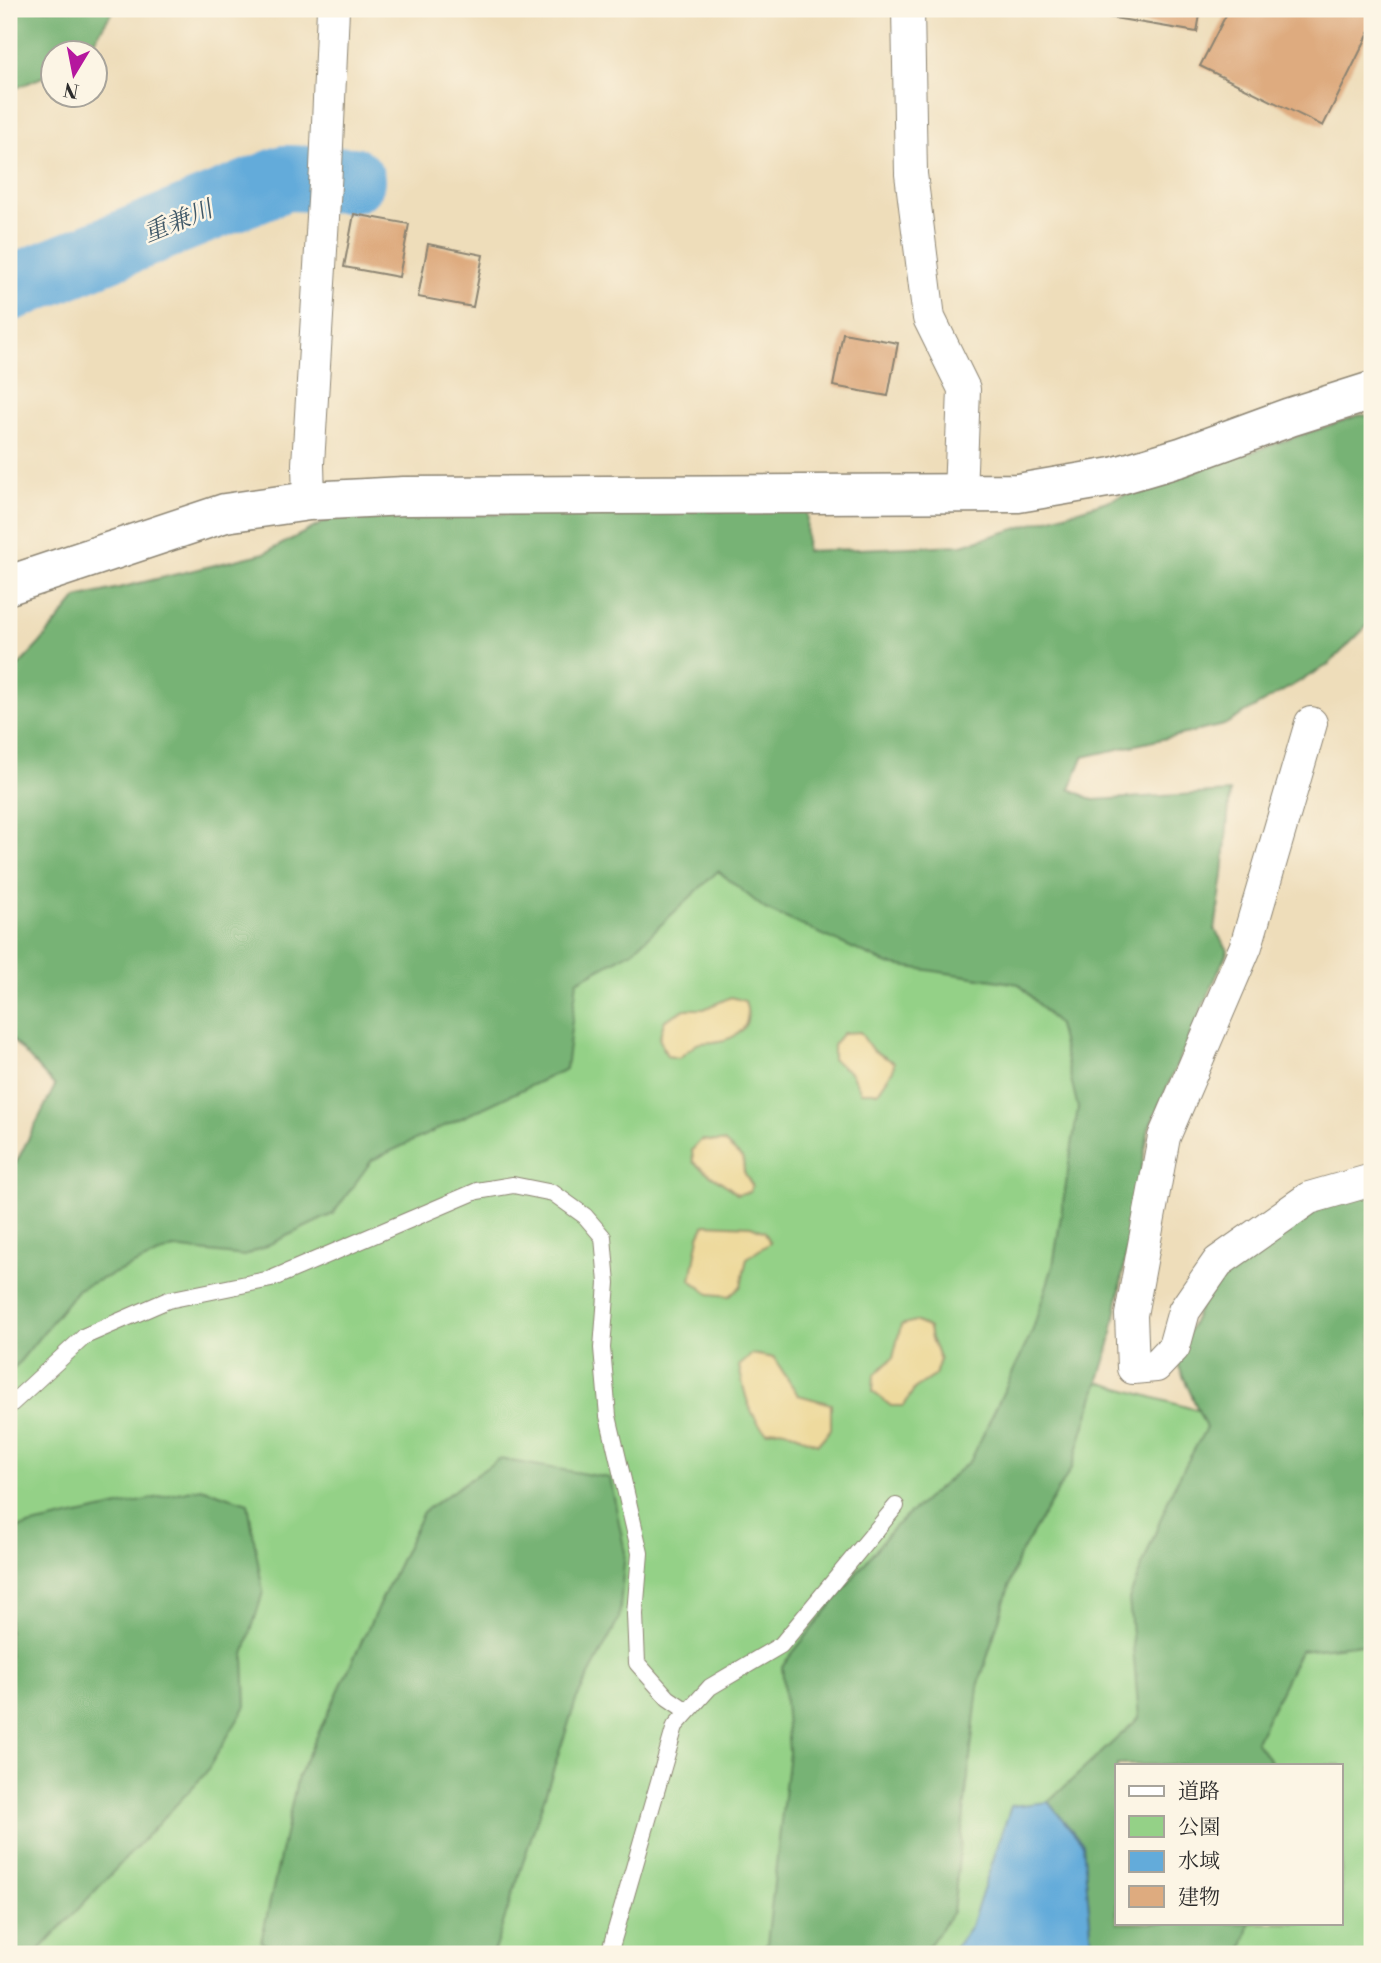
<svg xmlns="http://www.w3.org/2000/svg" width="1381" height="1963" font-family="'Libre Bodoni','Noto Serif JP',serif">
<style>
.green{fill:#94d187;stroke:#607e59;stroke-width:2;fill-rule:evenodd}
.forest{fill:#77b374;stroke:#516f50;stroke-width:2}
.sand{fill:#eeda9e;stroke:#8c8264;stroke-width:2}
.water{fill:#63abda;stroke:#476b82;stroke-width:2}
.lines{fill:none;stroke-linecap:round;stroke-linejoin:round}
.river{stroke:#63abda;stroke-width:66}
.building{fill:#deab7f}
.service-casing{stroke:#8c8472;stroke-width:18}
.minor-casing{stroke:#8c8472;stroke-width:34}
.tertiary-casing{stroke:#8c8472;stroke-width:41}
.service{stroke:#fff;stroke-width:16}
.minor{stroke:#fff;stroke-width:32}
.tertiary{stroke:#fff;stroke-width:38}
.labels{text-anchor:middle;stroke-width:5;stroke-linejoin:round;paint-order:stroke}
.water-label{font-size:24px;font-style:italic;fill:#3f5868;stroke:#fcf5e5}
</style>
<rect width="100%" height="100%" fill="#fcf5e5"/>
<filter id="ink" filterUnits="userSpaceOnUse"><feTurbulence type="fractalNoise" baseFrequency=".0143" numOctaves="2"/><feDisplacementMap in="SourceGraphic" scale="14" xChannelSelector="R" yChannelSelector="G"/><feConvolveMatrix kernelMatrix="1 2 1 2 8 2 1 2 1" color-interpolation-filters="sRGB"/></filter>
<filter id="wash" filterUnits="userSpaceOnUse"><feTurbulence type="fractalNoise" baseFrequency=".00686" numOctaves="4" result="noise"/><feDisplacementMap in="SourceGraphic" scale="28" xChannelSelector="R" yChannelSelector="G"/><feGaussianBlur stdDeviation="1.57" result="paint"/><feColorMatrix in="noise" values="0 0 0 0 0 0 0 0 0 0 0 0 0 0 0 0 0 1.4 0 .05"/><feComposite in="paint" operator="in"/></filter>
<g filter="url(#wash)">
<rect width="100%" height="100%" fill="#eeddba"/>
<path class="green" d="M714,830L1053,961L1105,1054L1067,1373L1372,1460V1954H9V1306ZM1117,1765H1341V1923H1117Z"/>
<g class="forest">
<path d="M9,9H114L87,52H52V73L9,91Z"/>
<path d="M1360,415L1372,416V621L1328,665L1224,725L1083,757L1070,789L1093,800L1230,792L1223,875L1215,930L1228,950L1149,1128L1110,1344L1072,1467L1018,1558L978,1687L953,1912L923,1954H757L767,1944L789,1752L782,1666L893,1528L971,1460L1032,1332L1053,1266L1078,1108L1058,1025L1019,984L888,964L765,909L718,871L633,951L577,981L566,1069L372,1160L333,1214L245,1256L173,1248L78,1289L9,1375V1164L16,1163L55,1086L9,1036V676L40,643L77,598L265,553L334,517L807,509L806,551L962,545L1095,505Z"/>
<path d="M1372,1183V1643L1300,1651L1256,1741L1273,1765H1117V1923H1250L1241,1954H1093L1083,1844L1048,1802L1139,1718L1129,1599L1173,1488L1206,1428L1176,1360L1219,1265L1313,1202Z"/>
<path d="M499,1459L610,1478L625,1552L619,1619L577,1698L493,1954H281L261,1942L298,1776L423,1512Z"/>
<path d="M201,1488L248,1503L263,1592L244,1655L246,1706L205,1774L36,1954H9V1530Z"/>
</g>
<g class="sand">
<path d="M731,997L745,1001C754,1027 738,1039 714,1042C708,1043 702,1042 697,1044C691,1048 684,1054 679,1058L667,1056L659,1038L665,1020L685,1009H704Z"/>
<path d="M860,1032L872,1050L894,1062L893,1070L878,1092H861L851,1073L833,1060V1045L843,1033Z"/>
<path d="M701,1140L724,1142L743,1159L744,1172L752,1185L750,1192L737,1194C723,1181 707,1174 693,1162L692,1150Z"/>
<path d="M705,1224L751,1226L765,1232L770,1243L747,1258L741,1286L730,1296L709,1294L691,1280L699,1236Z"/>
<path d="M915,1321L929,1328L931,1339L940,1359L935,1375L914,1389L904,1406H891L873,1392L874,1375L893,1358L901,1325Z"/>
<path d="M752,1354L774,1358L798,1395L831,1404V1429L818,1444C799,1439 787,1423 767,1432C749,1419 743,1387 739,1366Z"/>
</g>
<path class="water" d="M1048,1802L1083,1844L1093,1954H953L954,1949L971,1926L1011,1806Z"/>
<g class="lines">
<path class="river" d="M9,289L285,178L352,180"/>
</g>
<g id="blocks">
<g class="building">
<path d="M1061,9H1201L1197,32Z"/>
<path d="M1229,9H1372V27L1323,126L1200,66Z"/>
<path d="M354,214L409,224L399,277L344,267Z"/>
<path d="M428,244L483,255L473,307L418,297Z"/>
<path d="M843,333L898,343L888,396L833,386Z"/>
</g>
</g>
</g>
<g filter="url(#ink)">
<use href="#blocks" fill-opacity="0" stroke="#8c8472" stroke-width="2"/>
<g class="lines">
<g class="service-casing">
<g id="service">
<path d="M9,1406L85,1336L168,1300L271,1279L477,1191L513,1185L553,1193L585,1216L603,1237L607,1283L602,1348L608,1416L640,1553L635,1614L637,1663L668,1698L687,1711"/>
<path d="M609,1954L675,1726L710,1687L781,1645L896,1506"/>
</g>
</g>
<g class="minor-casing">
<g id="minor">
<path d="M908,9L911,174L929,318L964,389L960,494"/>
<path d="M309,501L308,464L326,168L333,9"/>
<path d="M1311,723L1246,946L1164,1137L1131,1315L1133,1368L1156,1366L1174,1347L1184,1311L1218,1262L1309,1198L1372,1180"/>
</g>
</g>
<g class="tertiary-casing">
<path id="tertiary" d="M9,585L225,513L309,501L404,496L1018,493L1113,477L1181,457L1290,417L1372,391"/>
</g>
<use href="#service" class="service"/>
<use href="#minor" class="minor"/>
<use href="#tertiary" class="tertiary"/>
</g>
</g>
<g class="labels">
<g class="water-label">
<text transform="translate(178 221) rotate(-22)" y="8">重兼川</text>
</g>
</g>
<rect width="1381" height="1963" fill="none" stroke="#fcf5e5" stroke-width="35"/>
<rect x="1115" y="1764" width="228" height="161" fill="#fcf5e5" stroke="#a8a49b" stroke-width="2"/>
<rect x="1129" y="1786" width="35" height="10" fill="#ffffff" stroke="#a8a49b" stroke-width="2"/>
<text x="1178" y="1798" font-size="21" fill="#2b2b2b">道路</text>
<rect x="1129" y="1816" width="35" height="21" fill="#94d187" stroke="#a8a49b" stroke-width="2"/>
<text x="1178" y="1834" font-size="21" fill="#2b2b2b">公園</text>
<rect x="1129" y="1851" width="35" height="21" fill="#63abda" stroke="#a8a49b" stroke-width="2"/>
<text x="1178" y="1868" font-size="21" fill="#2b2b2b">水域</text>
<rect x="1129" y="1886" width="35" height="21" fill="#deab7f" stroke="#a8a49b" stroke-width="2"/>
<text x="1178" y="1904" font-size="21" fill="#2b2b2b">建物</text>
<g transform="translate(74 74) rotate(190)"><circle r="33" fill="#fcf5e5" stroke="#a8a49b" stroke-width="2"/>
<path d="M0-5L12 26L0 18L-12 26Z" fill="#b5179e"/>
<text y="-10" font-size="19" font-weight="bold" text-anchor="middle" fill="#2b2b2b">N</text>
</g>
</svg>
